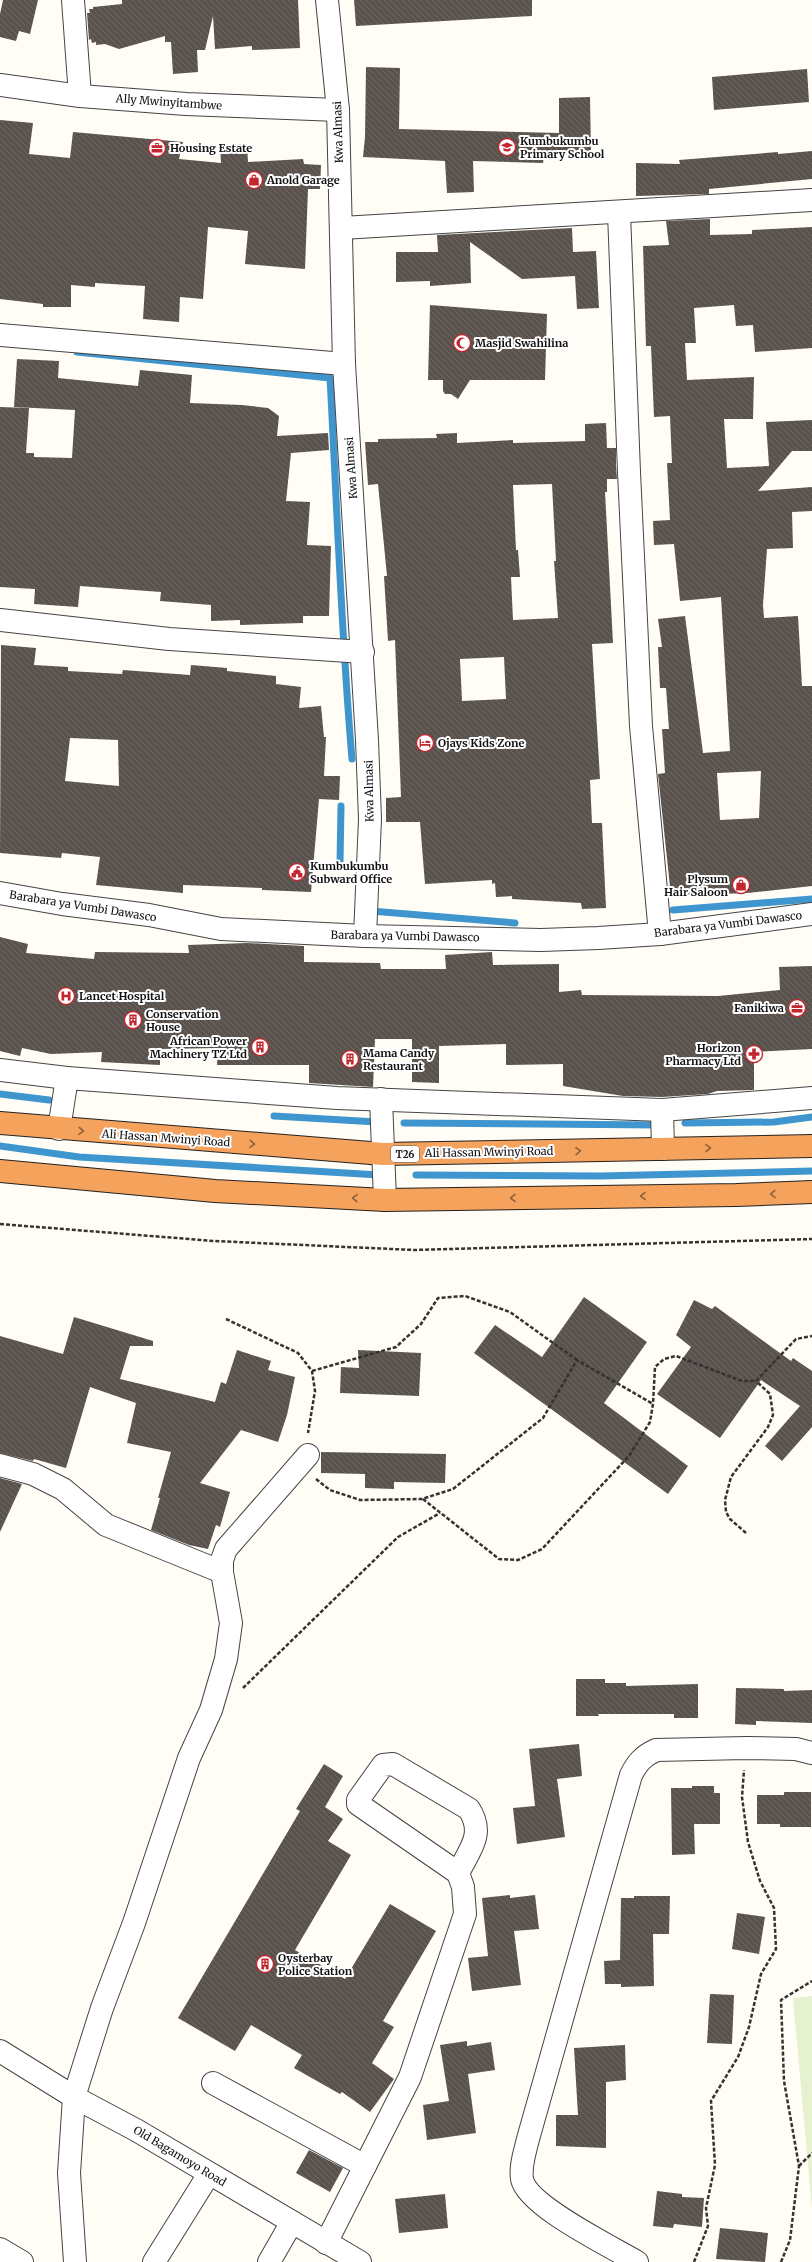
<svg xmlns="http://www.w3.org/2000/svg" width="812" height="2262" font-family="Merriweather,serif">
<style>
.pitch{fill:#e6f2cf}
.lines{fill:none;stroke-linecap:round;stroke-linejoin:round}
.stream{stroke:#3f96cf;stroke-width:7}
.building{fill:url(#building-back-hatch);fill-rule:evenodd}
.minor-casing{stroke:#444;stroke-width:24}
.highway-casing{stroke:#222;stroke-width:24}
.path{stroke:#333;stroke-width:2.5;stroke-dasharray:4 2;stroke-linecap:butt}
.minor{stroke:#fff;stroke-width:22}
.highway{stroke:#f5a25d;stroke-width:22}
.oneway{stroke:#8e613b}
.labels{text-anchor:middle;stroke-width:4;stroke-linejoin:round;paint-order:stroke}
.shield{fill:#fff;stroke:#585858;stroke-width:1}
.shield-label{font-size:10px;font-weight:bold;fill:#111}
.street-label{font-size:11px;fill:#111;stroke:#fff}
.poi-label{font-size:11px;font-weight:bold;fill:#111;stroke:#fff;text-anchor:start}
</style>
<defs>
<pattern id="building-back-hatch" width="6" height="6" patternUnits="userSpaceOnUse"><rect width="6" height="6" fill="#5a524d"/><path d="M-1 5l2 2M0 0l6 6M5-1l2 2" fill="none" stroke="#6d6662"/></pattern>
</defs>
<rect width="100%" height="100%" fill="#fffdf5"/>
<path class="pitch" d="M812,1996V2210L793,1998Z"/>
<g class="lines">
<g class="stream">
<path d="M77,352L330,378C337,505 341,632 352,759"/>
<path d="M340,863L341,806"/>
<path d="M673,910L812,899"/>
<path d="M371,911L515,923"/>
<path d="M0,1094L49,1100"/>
<path d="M274,1116L377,1122"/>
<path d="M404,1123L660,1125"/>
<path d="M685,1123L774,1122L812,1117"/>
<path d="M0,1146L79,1157L379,1175"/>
<path d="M416,1175L600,1176L812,1171"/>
</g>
</g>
<g class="building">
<path d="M3,0H38L30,34L19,31L16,41L0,37V14Z"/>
<path d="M122,0H298L300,48L252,50V46L215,49L213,16L205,50H197L198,72L173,74L171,42H165V36L119,49L105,44L96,45V42L92,43L91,39L89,40L87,13H90L89,9H93V7L122,4Z"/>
<path d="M354,0H532V16L356,26Z"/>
<path d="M366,67L400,68L399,129L559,133V98L590,97L591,154L544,155L543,163L473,161L474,192L447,193L445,161L363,157L365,137Z"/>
<path d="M807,69L809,102L714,110L712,77Z"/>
<path d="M0,120L33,123L29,154L70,158L73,132L183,142L179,159L221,163L220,145L247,144L248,162L303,159L304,164L321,165L320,189H308L305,269L245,264L248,231L208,227L203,299L180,297L179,322L143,319L145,286L95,283V287L71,285V307H43V304L0,299Z"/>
<path d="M812,151V179L709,189V194L636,196V163L680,164L679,160L778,152V154Z"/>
<path d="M710,219V235L752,234V230L812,227V348L755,352L753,325L736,326L734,305L694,308L696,343H685L687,380L754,377L753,419H724L727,468L769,466L766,422L812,420V451H792L758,491L812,487V511L792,512L793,548L767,549L763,605L764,618L798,616L802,686H812V886L747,893L671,896L658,774L665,773L662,729H669L666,688H660L658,647H662L658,619L685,616L703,753L730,751L721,597L680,601L674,544L654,545L653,521L670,520L667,463H672L670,416L654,417L651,346H646L643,246L669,245L666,221ZM761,771L759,818L720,820L717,773Z"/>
<path d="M572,228L573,252L596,251L599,308L577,309L575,276L522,279L470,242L471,283L430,286V281L396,282V252H438L437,235Z"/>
<path d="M430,305L547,314L545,380H470L458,399L451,394H445L443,391V380H428Z"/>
<path d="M17,359L59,361L58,378L138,386L140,370L192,375L190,403L242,405L268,408L279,416L277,436L328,433L329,450L291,453L286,501L310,502L307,545L331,546L329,616H303V623L240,625V620L211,621V605L160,601L161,592L80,586L78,607L34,604L35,589L0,587V407L29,408L26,453H34V457L72,458L75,410L14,407Z"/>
<path d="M606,423L607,448H616V465L617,479H607V492H605L613,643L592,644L600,779L590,780L592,823H602L606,908L582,909L581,903L512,899V896L496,897L495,883L492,884V880L425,884L420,822H386V798L401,797L395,640L388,641L384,576H387L378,484L368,485L365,442H378V439L437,438L436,434L457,433V443L513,440V443L585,441V424ZM552,484L556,561H554L558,618L513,620L511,577H520L518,550H516L513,485ZM504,657L506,699L462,701L460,659Z"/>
<path d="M1,645L36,648L34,665L68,667V671L122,674L123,670L190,675L191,665L227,668V671L276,676V684L301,687L299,708L321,706L324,737H326L324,776H340L339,800L319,799L311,892L262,890V888L183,885V893L96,885L100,857L62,853L61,858L0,853ZM70,738L118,740L119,786L65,781Z"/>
<path d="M0,937L28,944L26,953L94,959L95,952L189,953L188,945L247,943L304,946V962L380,963L381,969H446L445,955L492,952L493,965L559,964V992L581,990L582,995L718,996L780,990L779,967L812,966V1049L754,1052V1090L717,1091L708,1094L662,1097L623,1096L563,1086V1064L506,1065V1044L439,1046V1083L412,1082V1039H375L373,1087L309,1083V1065H217L218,1048L160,1049V1065L101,1062L102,1052L51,1054L22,1048L20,1056L0,1051Z"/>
<path d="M584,1297L647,1342L604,1403L688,1466L668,1494L474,1353L495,1325L542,1357Z"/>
<path d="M694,1300L712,1309L715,1306L791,1361L793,1358L812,1371V1427L782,1461L765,1446L800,1406L761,1380L720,1438L657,1394L691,1347L676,1335Z"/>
<path d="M74,1317L153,1341V1346H130L120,1379L215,1402L221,1382L226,1384L237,1350L271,1361L268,1370L295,1377L287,1415L278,1442L241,1430L200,1483L230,1492L220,1527L216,1525L208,1549L189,1545L151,1530L160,1498H158L171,1452L127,1443L136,1403L90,1387L66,1468L34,1459L33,1461L0,1453V1336L63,1354Z"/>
<path d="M358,1350L421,1353L419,1396L340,1393L341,1367L359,1368Z"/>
<path d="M321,1452L446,1454L445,1483L394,1482V1489L365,1488V1474L321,1473Z"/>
<path d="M0,1478L22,1484L0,1532Z"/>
<path d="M576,1679H605V1683H626V1686L698,1684V1718H674V1714H598L599,1716H576Z"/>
<path d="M736,1688L784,1689V1691L812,1690V1723L756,1721V1725L735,1724Z"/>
<path d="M579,1744L582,1776L557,1779L565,1837L517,1844L513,1808L535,1806L529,1749Z"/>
<path d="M324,1764L343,1776L325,1807L343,1819L328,1841L351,1855L295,1950L345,1979L390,1904L436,1931L383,2021L394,2027L372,2063L394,2079L370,2112L342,2092L340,2094L294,2068L302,2055L251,2025L235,2051L178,2018L300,1811L296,1809Z"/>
<path d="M692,1786H714V1793H720V1824H694L695,1854L672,1855L671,1788H692Z"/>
<path d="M784,1792H811V1827H780V1824H757V1795H784Z"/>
<path d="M510,1895V1898L535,1895L539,1929L514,1931L521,1985L472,1991L468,1958L488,1956L482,1898Z"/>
<path d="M634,1896H670L669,1934H653L654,1986L621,1987V1984H605L604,1961L620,1960L621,1898H634Z"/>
<path d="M737,1913L765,1917L759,1954L732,1949Z"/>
<path d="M710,1994L734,1995L732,2044L707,2043Z"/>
<path d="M467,2041V2046L491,2042L495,2070L468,2074L476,2133L427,2140L423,2105L449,2101L440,2045Z"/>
<path d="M625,2045L626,2080L606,2082V2148L556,2146V2115H578L574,2048Z"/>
<path d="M309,2150L343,2168L330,2192L296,2173Z"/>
<path d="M657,2191L682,2194V2197L704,2198L702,2227L674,2224L673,2228L653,2226Z"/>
<path d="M445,2194L448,2228L399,2233L395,2199Z"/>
<path d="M720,2228L768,2233L765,2262L716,2259Z"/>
</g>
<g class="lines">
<g class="minor-casing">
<g id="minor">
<path d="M73,0L80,96"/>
<path d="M327,0L338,110L344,364L367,740L370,819L365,936"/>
<path d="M0,85L80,96L186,104L338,110"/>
<path d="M619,213L629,472L641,726L660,934"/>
<path d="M342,228L812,200"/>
<path d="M0,335L344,364"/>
<path d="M0,620L169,639L363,652"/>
<path d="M0,893L62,904L149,915L221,929L365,936L541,940L598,938L660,934L812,914"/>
<path d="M0,1070L67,1078"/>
<path d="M381,1099L385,1200"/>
<path d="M662,1110L663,1149"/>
<path d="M59,1129L67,1078L337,1098L662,1110L812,1098"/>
<path d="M0,1465L33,1474L63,1489L106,1525L222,1572"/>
<path d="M0,2051L74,2097L136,2130L360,2262"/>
<path d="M213,2083L365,2166"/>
<path d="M326,2243L410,2077L465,1914L463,1887L458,1873L358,1804V1800L383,1765L393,1764L469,1809C485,1834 470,1849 458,1873"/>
<path d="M0,2249L22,2262"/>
<path d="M75,2262L69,2173L74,2097L102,2008L134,1923L189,1758L211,1710L226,1659L231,1623L222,1572V1560L226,1549L308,1455"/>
<path d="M154,2262L209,2174"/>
<path d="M269,2262L292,2222"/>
<path d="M637,2262C612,2247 527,2206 522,2179C520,2166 525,2152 528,2139L631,1775C637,1763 643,1756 656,1750L746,1748L796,1749L812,1753"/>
</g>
</g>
<g class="highway-casing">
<g id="highway">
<path d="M0,1123L383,1154L812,1146"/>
<path d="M0,1171L215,1191L385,1200L736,1195L812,1192"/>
</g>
</g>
<g class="path">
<path d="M0,1224L214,1241L414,1250L812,1239"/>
<path d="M226,1319L298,1353L312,1371L315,1391L308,1433"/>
<path d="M312,1371L396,1347L421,1324L438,1298L465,1296L510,1312L577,1360"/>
<path d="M316,1479L330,1490L360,1500L422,1499L453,1489L543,1418L577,1360L653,1404"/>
<path d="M423,1499L499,1559L518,1560L542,1549L629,1456L650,1422L653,1404L655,1367L664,1359L676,1356L742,1381H756L796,1339L812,1336"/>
<path d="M746,1533L730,1519L726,1512L725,1500L731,1477L768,1427L773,1415L770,1394L756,1381"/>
<path d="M243,1688L398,1537L440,1513"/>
<path d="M799,2166L812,2153"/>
<path d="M694,2262L708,2226L706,2208L715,2165L711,2101L738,2057L749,2027L761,1974L776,1949L774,1908L760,1881L748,1842L742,1797L744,1770"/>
<path d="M781,2262L790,2240L799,2166L784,2081L781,2000L812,1981"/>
</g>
<use href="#minor" class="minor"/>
<use href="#highway" class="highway"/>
</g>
<defs><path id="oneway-chevron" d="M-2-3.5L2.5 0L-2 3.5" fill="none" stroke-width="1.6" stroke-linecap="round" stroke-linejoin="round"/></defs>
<g class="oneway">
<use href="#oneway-chevron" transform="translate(81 1131) rotate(4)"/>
<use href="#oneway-chevron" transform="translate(252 1144) rotate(4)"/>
<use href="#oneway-chevron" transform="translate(708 1148) rotate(-1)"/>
<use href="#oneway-chevron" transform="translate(578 1151) rotate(-1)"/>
<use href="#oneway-chevron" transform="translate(773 1194) rotate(178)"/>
<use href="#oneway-chevron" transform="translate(643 1196) rotate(179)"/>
<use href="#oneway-chevron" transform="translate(355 1198) rotate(-177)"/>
<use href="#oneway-chevron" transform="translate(513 1198) rotate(179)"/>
</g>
<defs>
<g id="school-ring" transform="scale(0.9)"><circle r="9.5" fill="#fff" stroke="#c4262e" stroke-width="1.5"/><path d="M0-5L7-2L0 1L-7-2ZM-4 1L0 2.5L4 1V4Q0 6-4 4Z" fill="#c4262e"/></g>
<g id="office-ring" transform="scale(0.9)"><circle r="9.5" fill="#fff" stroke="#c4262e" stroke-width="1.5"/><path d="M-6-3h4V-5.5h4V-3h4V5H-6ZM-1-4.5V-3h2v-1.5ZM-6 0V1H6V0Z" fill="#c4262e"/></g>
<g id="shop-ring" transform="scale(0.9)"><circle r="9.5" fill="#fff" stroke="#c4262e" stroke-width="1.5"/><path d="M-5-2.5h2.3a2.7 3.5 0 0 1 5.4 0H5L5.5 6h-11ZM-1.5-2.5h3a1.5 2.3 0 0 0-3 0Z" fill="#c4262e"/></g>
<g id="mosque-ring" transform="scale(0.9)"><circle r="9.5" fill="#fff" stroke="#c4262e" stroke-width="1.5"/><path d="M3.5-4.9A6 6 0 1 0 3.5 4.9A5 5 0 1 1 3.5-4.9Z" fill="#c4262e"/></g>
<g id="hotel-ring" transform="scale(0.9)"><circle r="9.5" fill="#fff" stroke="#c4262e" stroke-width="1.5"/><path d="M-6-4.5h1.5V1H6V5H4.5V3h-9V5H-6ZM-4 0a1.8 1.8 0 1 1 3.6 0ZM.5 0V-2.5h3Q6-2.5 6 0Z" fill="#c4262e"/></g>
<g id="civic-ring" transform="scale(0.9)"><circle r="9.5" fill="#fff" stroke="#c4262e" stroke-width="1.5"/><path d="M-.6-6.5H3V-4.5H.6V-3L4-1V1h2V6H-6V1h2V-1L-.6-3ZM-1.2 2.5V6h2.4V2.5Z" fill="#c4262e"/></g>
<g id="hospital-ring" transform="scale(0.9)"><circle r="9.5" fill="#fff" stroke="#c4262e" stroke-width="1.5"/><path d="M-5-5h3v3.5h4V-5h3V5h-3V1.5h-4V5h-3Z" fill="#c4262e"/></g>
<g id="building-ring" transform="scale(0.9)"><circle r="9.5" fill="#fff" stroke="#c4262e" stroke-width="1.5"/><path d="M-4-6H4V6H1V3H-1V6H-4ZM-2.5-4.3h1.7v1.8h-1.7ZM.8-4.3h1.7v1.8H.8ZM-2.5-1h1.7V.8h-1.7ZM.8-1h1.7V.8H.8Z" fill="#c4262e"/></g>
<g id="pharmacy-ring" transform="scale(0.9)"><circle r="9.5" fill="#fff" stroke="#c4262e" stroke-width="1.5"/><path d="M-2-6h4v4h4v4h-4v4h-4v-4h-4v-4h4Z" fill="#c4262e"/></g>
</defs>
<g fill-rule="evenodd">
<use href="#school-ring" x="507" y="147"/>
<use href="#office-ring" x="157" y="148"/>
<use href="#shop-ring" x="254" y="180"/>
<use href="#mosque-ring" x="462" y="343"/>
<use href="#hotel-ring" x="425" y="743"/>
<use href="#civic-ring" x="297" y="872"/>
<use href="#shop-ring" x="741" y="885"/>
<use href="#hospital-ring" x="66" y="996"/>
<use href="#office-ring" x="797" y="1008"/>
<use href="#building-ring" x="133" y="1020"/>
<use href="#building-ring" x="260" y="1047"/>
<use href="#pharmacy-ring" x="754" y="1054"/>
<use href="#building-ring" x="350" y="1059"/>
<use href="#building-ring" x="265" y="1964"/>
</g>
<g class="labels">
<rect class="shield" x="391" y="1146" width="28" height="16" rx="3"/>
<g class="shield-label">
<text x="405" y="1158">T26</text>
</g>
<g class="street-label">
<text transform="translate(169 102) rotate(4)" y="4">Ally Mwinyitambwe</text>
<text transform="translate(338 132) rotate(-92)" y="4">Kwa Almasi</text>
<text transform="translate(351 468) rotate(-94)" y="4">Kwa Almasi</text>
<text transform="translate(369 791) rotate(-91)" y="4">Kwa Almasi</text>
<text transform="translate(83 906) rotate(9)" y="4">Barabara ya Vumbi Dawasco</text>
<text transform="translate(728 924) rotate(-7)" y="4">Barabara ya Vumbi Dawasco</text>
<text transform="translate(405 936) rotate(1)" y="4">Barabara ya Vumbi Dawasco</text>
<text transform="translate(166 1138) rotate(4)" y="4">Ali Hassan Mwinyi Road</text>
<text transform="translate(489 1152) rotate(-1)" y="4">Ali Hassan Mwinyi Road</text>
<text transform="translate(180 2156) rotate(31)" y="4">Old Bagamoyo Road</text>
</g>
<g class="poi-label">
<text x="520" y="145">Kumbukumbu<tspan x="520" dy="13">Primary School</tspan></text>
<text x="170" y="152">Housing Estate</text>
<text x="267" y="184">Anold Garage</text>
<text x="475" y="347">Masjid Swahilina</text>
<text x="438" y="747">Ojays Kids Zone</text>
<text x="310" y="870">Kumbukumbu<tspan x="310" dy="13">Subward Office</tspan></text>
<text x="728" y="883" text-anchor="end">Plysum<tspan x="728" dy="13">Hair Saloon</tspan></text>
<text x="79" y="1000">Lancet Hospital</text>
<text x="784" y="1012" text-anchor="end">Fanikiwa</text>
<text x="146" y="1018">Conservation<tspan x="146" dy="13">House</tspan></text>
<text x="247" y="1045" text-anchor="end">African Power<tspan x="247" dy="13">Machinery TZ Ltd</tspan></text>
<text x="741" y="1052" text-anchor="end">Horizon<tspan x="741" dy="13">Pharmacy Ltd</tspan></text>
<text x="363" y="1057">Mama Candy<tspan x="363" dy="13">Restaurant</tspan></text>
<text x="278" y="1962">Oysterbay<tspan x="278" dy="13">Police Station</tspan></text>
</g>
</g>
</svg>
